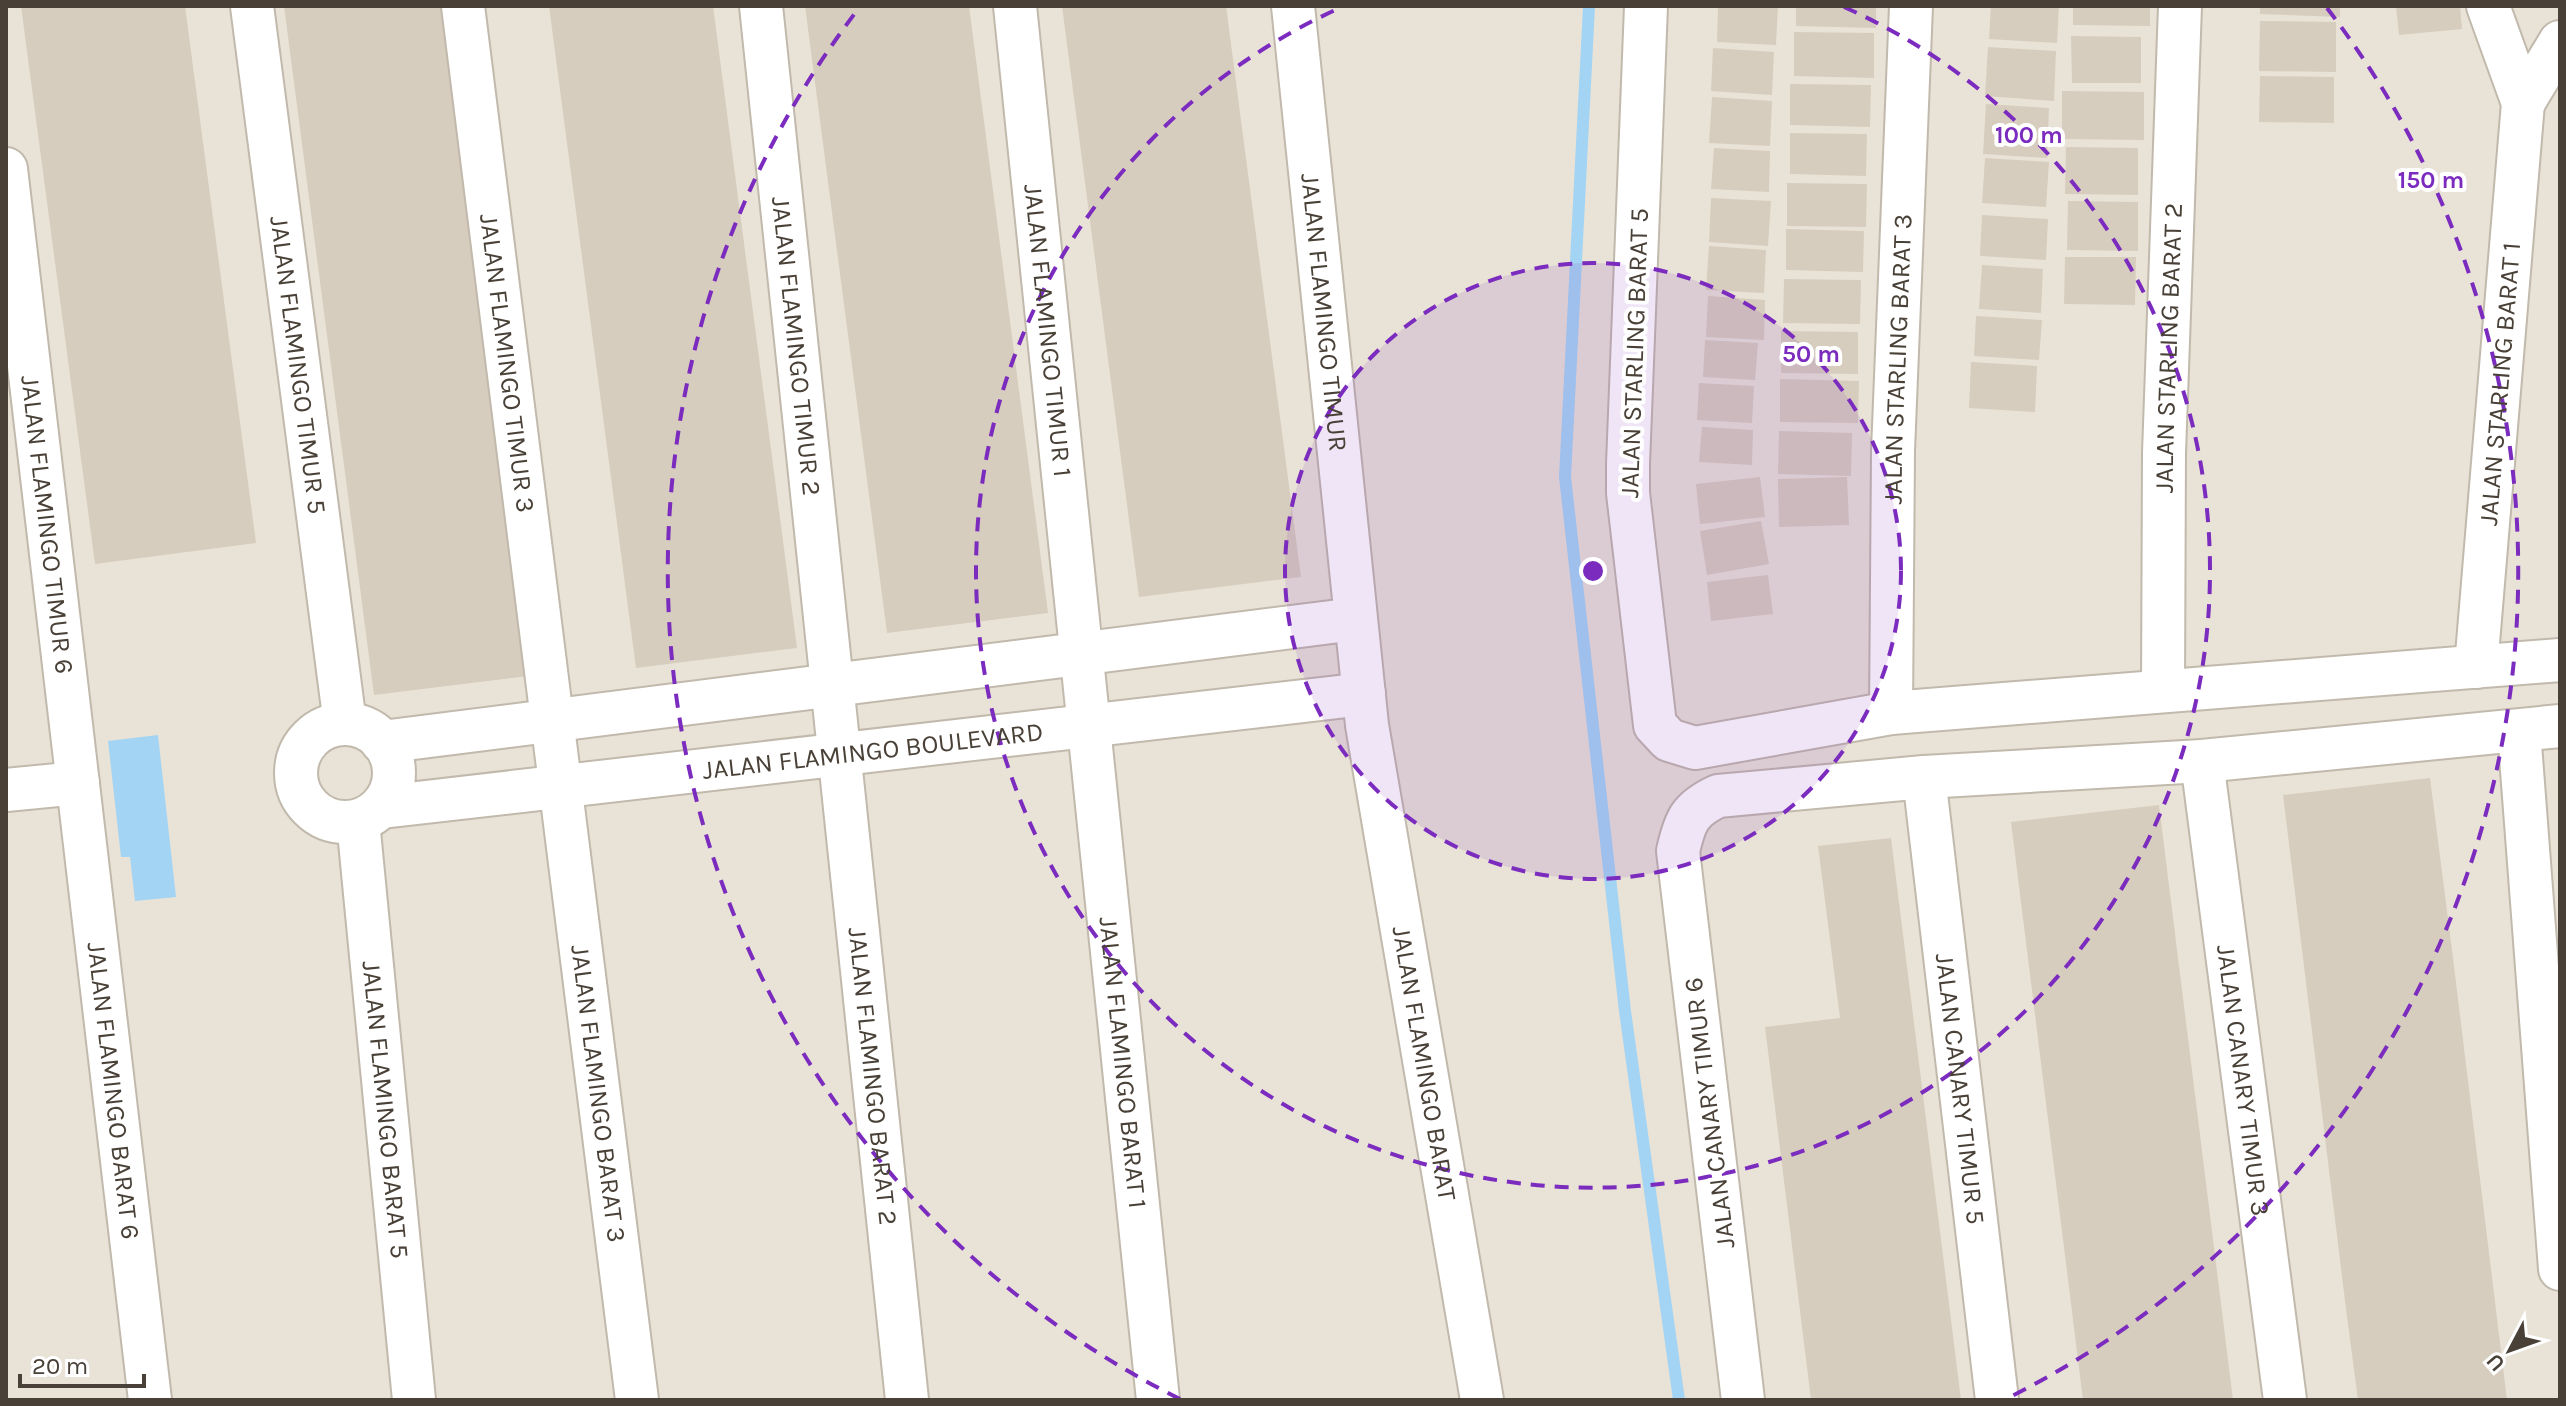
<svg xmlns="http://www.w3.org/2000/svg" width="2566" height="1406" font-family="Karla,sans-serif">
<style>
.residential{fill:#e9e3d7}
.water{fill:#a4d4f3}
.lines{fill:none;stroke-linecap:round;stroke-linejoin:round}
.stream{stroke:#a4d4f3;stroke-width:12}
.building{fill:#d7cdbe}
.street-casing{stroke:#c1b9ab;stroke-width:46}
.street{stroke:#fff;stroke-width:42}
.ring{fill:none;stroke:#7b2cbf;stroke-width:4;stroke-dasharray:14 10}
.labels{text-anchor:middle;stroke-width:8;stroke-linejoin:round;paint-order:stroke}
.street-label{font-size:26px;fill:#494137;stroke:#fff}
.centre{fill:#7b2cbf;stroke:#fff;stroke-width:4}
.ring-label{font-size:24px;text-anchor:middle;font-weight:bold;fill:#7b2cbf;stroke:#fff;stroke-width:8;stroke-linejoin:round;paint-order:stroke}
</style>
<rect width="100%" height="100%" fill="#f5f1e9"/>
<rect class="residential" x="6" y="6" width="2554" height="1394"/>
<path class="water" d="M158,735L176,897L135,901L130,857H121L108,741Z"/>
<g class="lines">
<path class="stream" d="M1589,6L1565,477L1625,1011L1679,1400"/>
</g>
<g class="building">
<path d="M21,6H185L256,543L95,564Z"/>
<path d="M284,6H448L536,675L374,695Z"/>
<path d="M549,6H713L797,648L636,668Z"/>
<path d="M805,6H969L1048,613L887,633Z"/>
<path d="M1062,6H1226L1301,577L1139,597Z"/>
<path d="M1718,6H1778L1776,45L1717,42Z"/>
<path d="M1796,6H1876V28L1796,26Z"/>
<path d="M1991,6H2059L2057,43L1989,39Z"/>
<path d="M2073,6H2150V26L2073,25Z"/>
<path d="M2260,6H2340V17L2260,14Z"/>
<path d="M2396,6H2460L2462,29L2399,35Z"/>
<path d="M2260,21L2336,22V72L2259,71Z"/>
<path d="M1794,32L1874,33V78L1794,76Z"/>
<path d="M2071,36L2141,37V83H2072Z"/>
<path d="M1988,47L2056,51L2054,101L1985,96Z"/>
<path d="M1713,48L1774,52L1772,95L1711,91Z"/>
<path d="M2260,76L2334,77V123L2259,122Z"/>
<path d="M1790,84L1871,85L1870,127L1790,125Z"/>
<path d="M2062,91L2144,92V140L2062,139Z"/>
<path d="M1712,97L1772,101L1770,146L1709,143Z"/>
<path d="M1986,104L2049,108L2047,158L1983,154Z"/>
<path d="M1790,133L1867,134L1866,176L1790,174Z"/>
<path d="M2066,147L2138,148V195L2065,194Z"/>
<path d="M1714,148L1770,151L1769,192L1711,189Z"/>
<path d="M1985,158L2049,162L2046,207L1982,203Z"/>
<path d="M1787,183L1867,184L1866,227L1787,226Z"/>
<path d="M1711,198L1771,201L1768,246L1709,242Z"/>
<path d="M2068,201L2138,202V251L2067,250Z"/>
<path d="M1982,215L2048,219L2046,260L1980,256Z"/>
<path d="M1786,229L1864,231L1863,272L1786,270Z"/>
<path d="M1709,246L1766,250L1764,293L1706,290Z"/>
<path d="M2065,257H2136L2135,305L2064,304Z"/>
<path d="M1982,265L2043,269L2041,313L1979,309Z"/>
<path d="M1784,279L1861,280L1860,324L1783,323Z"/>
<path d="M1708,296L1765,300L1764,340L1706,337Z"/>
<path d="M1976,316L2042,320L2039,360L1974,356Z"/>
<path d="M1781,331L1858,332V374L1781,373Z"/>
<path d="M1705,340L1758,343L1755,380L1703,377Z"/>
<path d="M1971,362L2037,366L2035,412L1969,408Z"/>
<path d="M1780,379L1859,381L1858,423L1780,422Z"/>
<path d="M1699,383L1754,386L1752,423L1697,420Z"/>
<path d="M1702,427L1753,430L1752,465L1699,462Z"/>
<path d="M1779,431L1852,433L1851,476L1778,474Z"/>
<path d="M1760,477L1765,517L1700,524L1696,484Z"/>
<path d="M1847,477L1849,525L1779,527L1778,479Z"/>
<path d="M1761,521L1769,564L1707,575L1700,531Z"/>
<path d="M1768,575L1773,614L1711,621L1707,582Z"/>
<path d="M2430,778L2452,950L2507,1400H2358L2346,1309L2283,795Z"/>
<path d="M2159,805L2233,1400H2083L2011,822Z"/>
<path d="M1891,838L1961,1400H1811L1765,1027L1840,1018L1818,846Z"/>
</g>
<g class="lines">
<g class="street-casing">
<g id="street">
<path id="s1" d="M252,6L345,724"/>
<path id="s2" d="M463,6L637,1400"/>
<path id="s3" d="M761,6L907,1400"/>
<path id="s4" d="M1015,6L1158,1400"/>
<path id="s5" d="M1293,6L1367,725L1482,1400"/>
<path d="M1646,6L1628,464V493L1655,725L1669,740L1695,748L1891,713L2560,660"/>
<path d="M2523,103L2560,42"/>
<path id="s6" d="M6,169L150,1400"/>
<path id="s7" d="M2476,667L2523,103L2488,6"/>
<path id="s8" d="M2163,690L2164,453L2180,6"/>
<path id="s9" d="M1891,713L1893,451L1911,6"/>
<circle cx="345" cy="773" r="49"/>
<path d="M2519,731L2560,1269"/>
<path d="M382,742L1355,619"/>
<path id="s10" d="M2202,761L2285,1400"/>
<path id="s11" d="M1924,777L1997,1400"/>
<path d="M6,790L78,783"/>
<path id="s12" d="M382,807L1364,694"/>
<path id="s13" d="M358,821L414,1400"/>
<path d="M1743,1400L1678,851C1685,820 1690,809 1718,796L1924,777L2202,761L2560,726"/>
</g>
</g>
<use href="#street" class="street"/>
</g>
<circle cx="1593" cy="571" r="308" fill="#7b2cbf" fill-opacity=".12"/>
<g class="ring">
<circle cx="1593" cy="571" r="308"/>
<path d="M1844 7A617 617 0 1 1 1342 7"/>
<path d="M1180 1399A925 925 0 0 1 859 8M2327 8A925 925 0 0 1 2006 1399"/>
</g>
<g class="labels">
<g class="street-label">
<text dy="9" stroke="none"><textPath href="#s5" startOffset="308">JALAN FLAMINGO TIMUR</textPath></text>
<text dy="9" stroke="none"><textPath href="#s4" startOffset="326">JALAN FLAMINGO TIMUR 1</textPath></text>
<text dy="9" stroke="none"><textPath href="#s3" startOffset="342">JALAN FLAMINGO TIMUR 2</textPath></text>
<text dy="9" stroke="none"><textPath href="#s8" startOffset="342">JALAN STARLING BARAT 2</textPath></text>
<text transform="translate(1634 353) rotate(-88)" y="9">JALAN STARLING BARAT 5</text>
<text dy="9" stroke="none"><textPath href="#s9" startOffset="354">JALAN STARLING BARAT 3</textPath></text>
<text dy="9" stroke="none"><textPath href="#s2" startOffset="360">JALAN FLAMINGO TIMUR 3</textPath></text>
<text dy="9" stroke="none"><textPath href="#s1" startOffset="362">JALAN FLAMINGO TIMUR 5</textPath></text>
<text dy="9" stroke="none"><textPath href="#s7" startOffset="284">JALAN STARLING BARAT 1</textPath></text>
<text dy="9" stroke="none"><textPath href="#s6" startOffset="358">JALAN FLAMINGO TIMUR 6</textPath></text>
<text dy="9" stroke="none"><textPath href="#s12" startOffset="494">JALAN FLAMINGO BOULEVARD</textPath></text>
<text dy="9" stroke="none"><textPath href="#s4" startOffset="1062">JALAN FLAMINGO BARAT 1</textPath></text>
<text dy="9" stroke="none"><textPath href="#s5" startOffset="1066">JALAN FLAMINGO BARAT</textPath></text>
<text dy="9" stroke="none"><textPath href="#s3" startOffset="1076">JALAN FLAMINGO BARAT 2</textPath></text>
<text dy="9" stroke="none"><textPath href="#s10" startOffset="322">JALAN CANARY TIMUR 3</textPath></text>
<text dy="9" stroke="none"><textPath href="#s11" startOffset="314">JALAN CANARY TIMUR 5</textPath></text>
<text dy="9" stroke="none"><textPath href="#s6" startOffset="928">JALAN FLAMINGO BARAT 6</textPath></text>
<text dy="9" stroke="none"><textPath href="#s2" startOffset="1096">JALAN FLAMINGO BARAT 3</textPath></text>
<text dy="9" stroke="none"><textPath href="#s13" startOffset="290">JALAN FLAMINGO BARAT 5</textPath></text>
<text transform="translate(1709 1113) rotate(-97)" y="9">JALAN CANARY TIMUR 6</text>
</g>
</g>
<circle cx="1593" cy="571" r="12" class="centre"/>
<g class="ring-label">
<text x="2029" y="143">100 m</text>
<text x="2431" y="188">150 m</text>
<text x="1811" y="362">50 m</text>
</g>
<rect width="2566" height="1406" fill="none" stroke="#494137" stroke-width="16"/>
<g transform="translate(2510 1350) rotate(229)" stroke="#ffffff" stroke-width="6" paint-order="stroke">
<path d="M0-6L14 30L0 20L-14 30Z" fill="#494137"/>
<text y="-12" font-size="22" font-weight="bold" text-anchor="middle" fill="#494137">U</text>
</g>
<path d="M20 1374v12h124v-12" fill="none" stroke="#494137" stroke-width="4"/>
<text x="32" y="1374" font-size="24" fill="#494137" stroke="#ffffff" stroke-width="6" paint-order="stroke">20 m</text>
</svg>
